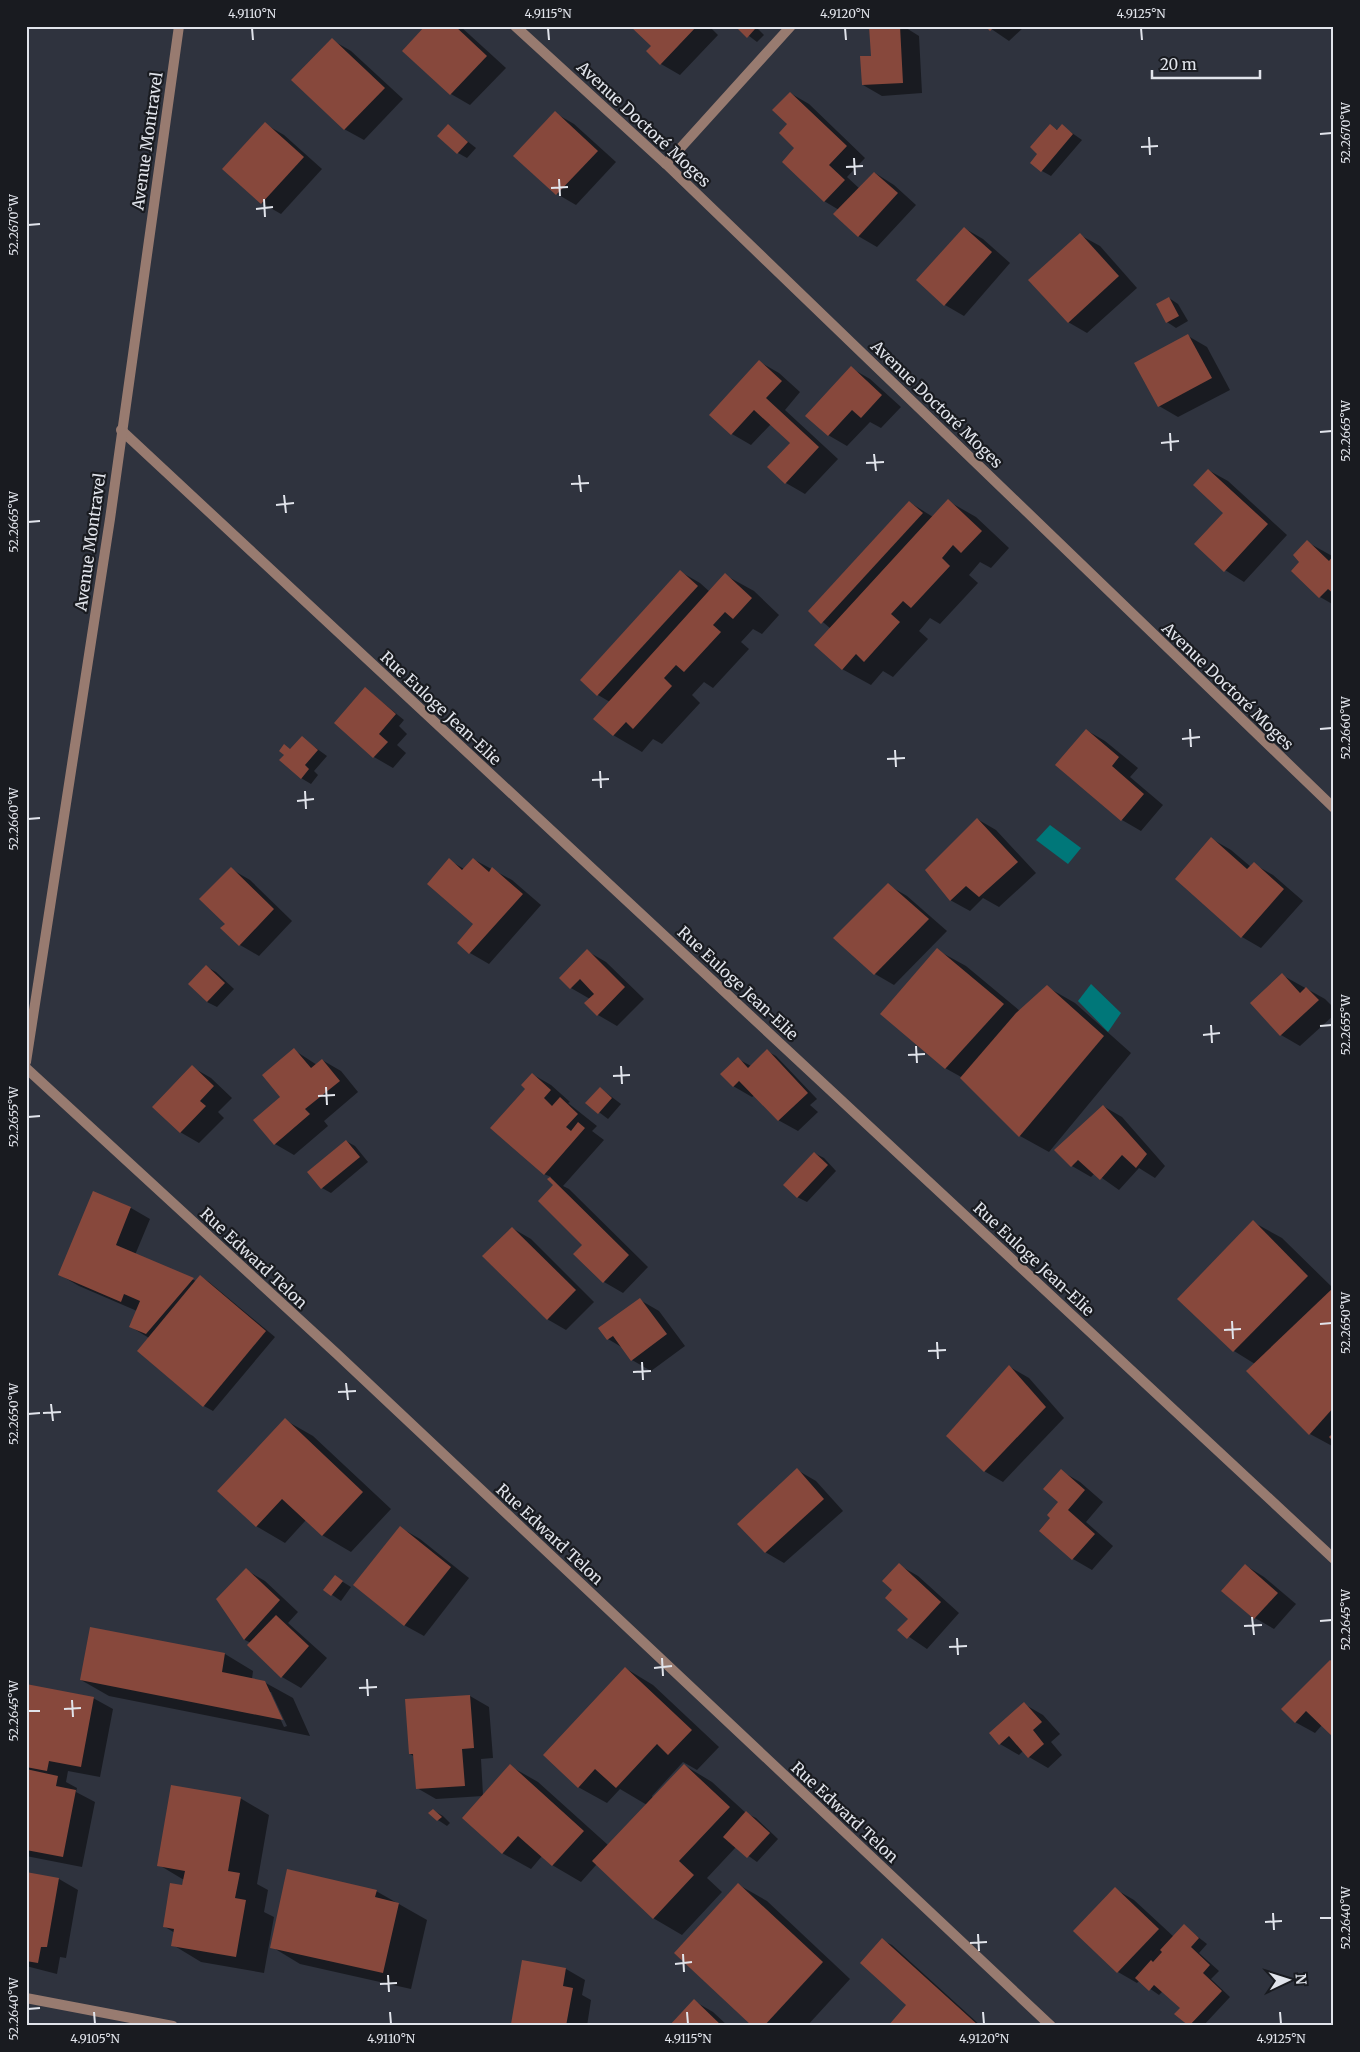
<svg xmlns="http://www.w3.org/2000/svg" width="1360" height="2052" font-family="Merriweather,serif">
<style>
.water{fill:#007779}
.shadow{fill:#0007;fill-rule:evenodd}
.building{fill:#87483c}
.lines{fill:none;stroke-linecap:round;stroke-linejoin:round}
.street{stroke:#987b70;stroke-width:10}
.ticks{fill:none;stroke:#e1e4eb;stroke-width:2}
.labels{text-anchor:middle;stroke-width:4.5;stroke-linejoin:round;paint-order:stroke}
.street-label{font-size:16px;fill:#e1e4eb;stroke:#191b20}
.neatline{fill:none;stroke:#e1e4eb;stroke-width:2}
.ticks-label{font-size:12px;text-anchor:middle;fill:#e1e4eb}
</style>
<rect width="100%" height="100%" fill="#2f333e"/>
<g class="water">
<path d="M1050,825L1081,848L1068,864L1036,840Z"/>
<path d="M1091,984L1121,1013L1108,1032L1078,1001Z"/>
</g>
<g class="shadow">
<path d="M427,26H460L506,68L470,105L451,94L404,51Z"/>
<path d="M632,26H709L718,35L680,75L661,64L653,46Z"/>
<path d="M736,26H755L764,35L757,42Z"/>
<path d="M871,26H903L919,36L922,93L882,96L863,85L872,57Z"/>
<path d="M987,26H1025L1009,41Z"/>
<path d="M332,40L351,51L403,99L364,140L344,129Z"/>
<path d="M790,93L809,104L865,158L847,177L860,189L875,173L894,185L916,205L877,247L858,236L839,210L824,201L796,148L789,124Z"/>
<path d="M555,113L574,124L616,162L576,205L557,194L515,155Z"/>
<path d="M265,124L284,135L322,169L281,214L262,203Z"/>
<path d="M448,126L476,148L467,158L458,153Z"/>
<path d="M1050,126L1058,130L1062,126L1082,140L1051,176L1042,171L1039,154Z"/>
<path d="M964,228L983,239L1010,263L964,316L945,305Z"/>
<path d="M1080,235L1100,246L1137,288L1087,333L1068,322Z"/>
<path d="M1169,298L1178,304L1188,321L1176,328L1167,322L1157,304Z"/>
<path d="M1188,336L1207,347L1230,390L1178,417L1159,406Z"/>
<path d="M760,362L779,373L800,392L785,410L838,459L805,494L786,483L769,467L791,443L771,424L751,445L732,434L711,415Z"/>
<path d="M851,368L870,379L901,407L881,428L870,422L847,446L828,435Z"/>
<path d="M1208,470L1228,481L1287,535L1244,582L1225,570V513Z"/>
<path d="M948,501L976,517L1009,548L991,568L980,562L969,575L978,583L940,624L930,618L919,631L928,639L893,677L883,671L871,685L842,669L831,629L810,611L909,502L933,517Z"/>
<path d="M1307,542L1334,557V605L1320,597L1292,571L1301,562Z"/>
<path d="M681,572L700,583L710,592L725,575L754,591L779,615L762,634L753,629L741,642L749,649L713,688L704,682L692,695L700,703L662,744L653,739L642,752L613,735L610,702L598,695L581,680Z"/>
<path d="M366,689L404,720L399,726L407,734L397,745L406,753L393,768L374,757L336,723Z"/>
<path d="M1086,730L1105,741L1138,768L1130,777L1163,805L1141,831L1122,820Z"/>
<path d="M302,738L327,756L314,771L318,775L311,784L301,778L291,750Z"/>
<path d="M977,819L996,830L1036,873L999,907L983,898L970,911L950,900Z"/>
<path d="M1212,839L1231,850L1251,867L1254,864L1273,875L1303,901L1261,948L1242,937Z"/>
<path d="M473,859L512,880L541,905L489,964L470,953L459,943L474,924L449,860L464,869Z"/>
<path d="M231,869L250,880L292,921L259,956L240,945L227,924Z"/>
<path d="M888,885L907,896L947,931L894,985L875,974L835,938Z"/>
<path d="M937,950L966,966L1020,1011L1047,987L1075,1003L1131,1053L1049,1152L1020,1136L963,1078L945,1068Z"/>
<path d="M587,951L606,962L644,999L617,1026L598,1015L586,1003L590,999L571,988Z"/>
<path d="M207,967L216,972L234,989L217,1007L207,1002Z"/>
<path d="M1282,975L1325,999L1334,1008V1015L1300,1046L1281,1035L1252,1003Z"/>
<path d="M294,1050L317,1065L322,1060L341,1071L358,1092L324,1121L328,1126L294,1155L275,1144L281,1097Z"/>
<path d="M767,1051L776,1056L817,1099L810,1105L818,1112L798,1131L778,1120L755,1095L752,1097L733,1086L738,1059L751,1066Z"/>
<path d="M192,1067L211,1078L232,1098L218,1112L224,1118L199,1143L180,1132Z"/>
<path d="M532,1074L551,1085L570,1102L568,1103L597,1126L592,1131L604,1140L563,1186L569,1189L648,1267L623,1293L604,1282L554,1185L549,1179L551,1177L544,1174L526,1088Z"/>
<path d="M600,1088L621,1104L608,1119L587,1103Z"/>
<path d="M1103,1106L1122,1117L1165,1166L1155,1178L1139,1168L1119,1190L1095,1173L1091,1177L1072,1166Z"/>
<path d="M346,1141L355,1146L368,1162L331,1193L322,1188Z"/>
<path d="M814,1153L824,1158L836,1171L807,1202L797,1197Z"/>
<path d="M94,1193L131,1208L150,1219L135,1255L196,1281L200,1276L209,1282L275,1337L213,1411L204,1406L149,1338L131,1327L137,1311L79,1286L60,1275Z"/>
<path d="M1253,1222L1282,1238L1334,1289V1447L1310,1434L1255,1364L1234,1351L1179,1299Z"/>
<path d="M512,1228L531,1239L594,1302L566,1330L547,1319Z"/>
<path d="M640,1300L659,1311L685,1346L651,1371L632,1360L623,1348L608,1339L600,1329Z"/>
<path d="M1010,1367L1029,1378L1064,1418L1003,1482L984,1471Z"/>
<path d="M285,1420L313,1436L391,1509L351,1552L322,1535L306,1520L285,1543L256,1526Z"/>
<path d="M797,1470L816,1481L843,1511L784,1563L765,1552Z"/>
<path d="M1061,1471L1080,1482L1103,1502L1086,1522L1113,1546L1092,1570L1073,1559L1052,1518L1060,1502Z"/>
<path d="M401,1528L420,1539L469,1578L424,1636L404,1625Z"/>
<path d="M899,1565L918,1576L959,1613L927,1649L899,1630L910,1619L894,1590Z"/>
<path d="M1245,1565L1264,1577L1296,1604L1274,1629L1255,1618L1223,1590Z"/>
<path d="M246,1570L265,1581L298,1612L288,1623L327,1658L301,1688L282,1677L249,1645L251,1643L245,1640L217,1599Z"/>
<path d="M335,1577L351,1587L341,1601L325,1590Z"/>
<path d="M91,1628L225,1654L253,1671L252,1679L264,1682L293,1698L310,1736L109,1696L81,1680ZM268,1692H271L287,1726L284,1727Z"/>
<path d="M1334,1663L1322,1725L1315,1733L1295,1722Z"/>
<path d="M625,1668L653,1685L719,1747L697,1770L683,1762L652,1796L653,1798L684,1765L712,1782L746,1813L756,1818L778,1839L757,1862L736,1847L707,1878L722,1892L682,1935L653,1918L597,1864L581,1882L552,1865L542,1856L531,1869L502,1853L483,1796L436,1799L417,1788L415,1757L410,1754L470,1696L489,1707L493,1758L481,1759L483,1795L510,1766L538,1782L608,1845L647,1805L620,1789L607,1803L578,1787Z"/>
<path d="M26,1685L93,1698L113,1709L100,1777L68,1771L66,1782L77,1788L76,1792L95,1802L82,1867L26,1856V1771H32L26,1768Z"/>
<path d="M1024,1704L1043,1715L1060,1734L1051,1742L1062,1755L1048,1768L1029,1757L1023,1751L1019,1755L1000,1744Z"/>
<path d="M240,1798L269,1815L257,1884L268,1890L264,1912L274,1917L264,1973L201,1962L173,1945L175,1933L165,1927L184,1880L159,1865Z"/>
<path d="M433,1810L443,1816L450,1823L447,1826L438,1820L430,1813Z"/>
<path d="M26,1874L59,1879L78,1890L66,1958L60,1957L57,1974L26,1966Z"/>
<path d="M739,1885L767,1901L850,1979L807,2026H754Z"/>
<path d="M1115,1889L1134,1900L1174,1937L1184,1926L1207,1944L1199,1953L1219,1971L1211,1979L1230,1997L1203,2026H1189L1182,2008L1163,1991L1159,1995L1139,1981L1137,1983L1118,1972L1075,1931Z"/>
<path d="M376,1891L427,1920L411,1989L300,1964L272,1947Z"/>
<path d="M882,1940L892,1945L981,2026H889L908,2004Z"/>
<path d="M523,1961L566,1969L585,1980L582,1995L591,2000L587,2026H516L512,2024Z"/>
<path d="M694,2001L713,2012L728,2026H671Z"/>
</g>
<g class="building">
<path d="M425,26H455L487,56L450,95L402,51Z"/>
<path d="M630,26H697L660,65L646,51L651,46Z"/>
<path d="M735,26H753L755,29L747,38Z"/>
<path d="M869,26H900L903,83L862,85L860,56H871Z"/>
<path d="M985,26H995L990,31Z"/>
<path d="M332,38L385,88L344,130L291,80Z"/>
<path d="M790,92L847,146L829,165L845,180L824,202L782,162L794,148L779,133L787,124L772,110Z"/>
<path d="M555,111L598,151L556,195L513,156Z"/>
<path d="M265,122L304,157L261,204L222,169Z"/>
<path d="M448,124L468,142L457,154L437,136Z"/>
<path d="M1050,124L1057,130L1062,124L1073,134L1041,172L1030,163L1037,154L1030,147Z"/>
<path d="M874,172L898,193L858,237L833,214Z"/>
<path d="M964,227L992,252L944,306L916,280Z"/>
<path d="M1080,233L1119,276L1068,323L1028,280Z"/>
<path d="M1169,297L1179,316L1166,323L1156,304Z"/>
<path d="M1188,334L1212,378L1158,407L1134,363Z"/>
<path d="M759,360L782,381L766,398L819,447L785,484L767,467L790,443L754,410L731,435L709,415Z"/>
<path d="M851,366L882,395L861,418L852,410L828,436L805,416Z"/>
<path d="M1208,469L1268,524L1224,572L1194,544L1223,513L1193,485Z"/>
<path d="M948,499L982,531L961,553L953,545L942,558L950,566L911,608L903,601L891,614L900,622L864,662L856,654L842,670L814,645Z"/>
<path d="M909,501L923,513L821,624L808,611Z"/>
<path d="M1307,540L1329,561L1334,555V594L1328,589L1319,598L1291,571L1299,562L1293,555Z"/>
<path d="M680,570L698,586L597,696L580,680Z"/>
<path d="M725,573L752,598L733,619L725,612L713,625L721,632L684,672L676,665L664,678L672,686L633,729L626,722L613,736L593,719Z"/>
<path d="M365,687L396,714L379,734L388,742L373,758L334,723Z"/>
<path d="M1086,729L1119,757L1112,766L1144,794L1121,821L1055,765Z"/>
<path d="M302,736L318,750L305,765L309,769L301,779L279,760L284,755L279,751L284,744L290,749Z"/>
<path d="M977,818L1018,862L979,897L966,886L950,901L925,870Z"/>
<path d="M1211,837L1247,869L1254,862L1284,889L1241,938L1175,879Z"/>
<path d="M449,858L462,870L473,858L489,872L492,867L523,894L469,954L457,943L473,924L427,884Z"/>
<path d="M231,867L274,909L239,946L220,928L225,924L199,899Z"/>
<path d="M888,883L929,919L874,975L833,938Z"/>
<path d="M937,948L1004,1004L945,1069L880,1014Z"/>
<path d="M587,949L625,987L597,1016L584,1003L594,994L580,979L570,989L559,978Z"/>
<path d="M206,965L225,983L207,1002L188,984Z"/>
<path d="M1282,973L1300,993L1306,987L1319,1000L1280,1036L1250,1003Z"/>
<path d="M1047,985L1104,1036L1019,1137L960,1078L1016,1013Z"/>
<path d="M294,1048L311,1068L322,1059L340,1081L305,1109L310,1114L274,1145L253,1120L280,1097L262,1075Z"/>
<path d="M767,1049L808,1093L778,1121L739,1081L733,1087L720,1074L738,1057L748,1068Z"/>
<path d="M192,1065L214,1086L200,1101L206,1106L180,1133L152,1107Z"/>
<path d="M532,1073L551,1090L544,1098L552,1106L560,1097L578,1114L566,1127L571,1131L578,1122L585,1128L544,1175L490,1128L525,1089L521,1085Z"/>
<path d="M600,1087L612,1098L598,1114L585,1103Z"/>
<path d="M1103,1105L1147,1154L1136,1168L1122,1155L1100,1180L1078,1160L1071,1167L1054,1150Z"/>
<path d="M346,1140L360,1157L321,1189L307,1172Z"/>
<path d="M814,1152L828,1165L797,1198L783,1185Z"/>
<path d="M550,1177L629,1255L603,1283L573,1254L582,1245L538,1201L553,1185L547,1179Z"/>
<path d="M93,1191L131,1207L116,1245L194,1278L146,1334L129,1327L140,1301L124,1294L121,1302L58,1275Z"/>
<path d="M1253,1220L1308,1276L1233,1352L1177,1299Z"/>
<path d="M512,1227L576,1290L547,1320L482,1256Z"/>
<path d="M200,1275L266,1331L203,1407L137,1351Z"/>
<path d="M1334,1287V1407L1309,1435L1246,1371Z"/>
<path d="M640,1298L667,1334L631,1361L613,1336L607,1340L598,1328Z"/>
<path d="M1009,1365L1046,1407L984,1472L946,1436Z"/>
<path d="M285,1418L363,1492L322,1536L282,1499L256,1527L217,1491Z"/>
<path d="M1334,1432V1442L1329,1437Z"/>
<path d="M797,1468L824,1499L765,1553L737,1524Z"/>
<path d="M1061,1469L1085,1490L1068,1510L1095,1534L1072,1560L1039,1531L1050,1518L1047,1515L1058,1502L1043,1489Z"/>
<path d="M400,1526L451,1567L404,1626L353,1585Z"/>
<path d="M899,1563L941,1602L907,1639L897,1630L908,1619L885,1598L892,1590L882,1581Z"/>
<path d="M1245,1564L1278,1593L1254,1619L1221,1591Z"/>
<path d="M246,1568L280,1600L244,1640L216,1599Z"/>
<path d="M335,1575L343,1581L331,1596L323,1590Z"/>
<path d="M276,1615L309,1646L281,1678L247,1645Z"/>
<path d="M90,1627L225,1653L222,1672L265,1681L283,1720L80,1680Z"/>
<path d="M1330,1660L1334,1663V1738L1306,1711L1295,1723L1281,1709Z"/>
<path d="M625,1667L692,1730L668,1755L657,1744L616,1788L595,1769L578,1788L543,1755Z"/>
<path d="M26,1684L94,1697L81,1767L49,1761L47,1771L26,1767Z"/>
<path d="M470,1695L474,1748L462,1749L465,1786L416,1789L413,1754H409L405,1699Z"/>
<path d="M1024,1702L1042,1722L1033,1730L1044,1744L1028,1758L1009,1736L999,1745L989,1733Z"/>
<path d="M510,1764L584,1831L552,1866L518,1836L502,1854L462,1818Z"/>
<path d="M684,1764L730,1807L679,1861L694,1875L653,1919L592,1861Z"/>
<path d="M26,1769L58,1776L56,1786L76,1790L63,1857L26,1850Z"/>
<path d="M171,1785L241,1797L228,1871L240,1873L235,1898L246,1900L236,1957L171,1946L174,1929L163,1927L170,1883L182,1885L185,1871L157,1866Z"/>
<path d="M433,1809L442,1817L437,1821L428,1813Z"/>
<path d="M746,1811L770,1833L747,1858L723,1837Z"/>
<path d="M287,1869L377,1890L375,1897L399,1903L383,1973L270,1948Z"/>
<path d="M26,1872L59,1878L47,1947H41L38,1963L26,1961Z"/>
<path d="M738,1883L823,1962L764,2026H752L674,1953Z"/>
<path d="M1115,1887L1159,1929L1117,1973L1073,1931Z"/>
<path d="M1184,1924L1199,1938L1191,1947L1210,1965L1203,1973L1222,1991L1189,2026L1174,2014L1180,2008L1154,1985L1149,1991L1135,1978L1151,1960L1153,1962L1162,1952L1160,1950Z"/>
<path d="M882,1938L979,2026H888L906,2005L860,1963Z"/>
<path d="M522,1960L566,1968L563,1986L573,1988L566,2026L511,2024Z"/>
<path d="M694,1999L722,2026H669Z"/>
</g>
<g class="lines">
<g class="street">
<path d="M515,26L666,164L1334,808"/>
<path d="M666,164L791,26"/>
<path d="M121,430L1334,1559"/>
<path d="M26,1062L110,519L179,26"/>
<path d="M26,1068L337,1354L1051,2026"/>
<path d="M26,1998L173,2026"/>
</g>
</g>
<path class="ticks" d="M252,28L253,40M548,28L549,40M845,28L846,40M1141,28L1142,40M1320,134L1332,133M1149,137L1150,155M1141,147L1158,146M854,158L855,175M846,167L863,166M559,179L560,196M551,188L568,187M264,199L265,217M256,209L273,207M28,225L40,224M1320,432L1332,431M1170,433L1171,451M1161,443L1179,441M874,454L876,471M866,463L884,462M579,475L581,492M571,484L589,483M284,495L286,513M276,505L294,503M28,522L40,521M1190,729L1191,747M1320,729L1332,728M1182,739L1200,737M895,750L896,767M887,759L905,758M600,771L601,788M592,780L609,779M305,791L306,809M297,801L314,799M28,819L40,818M1211,1025L1212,1043M1320,1026L1332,1025M1203,1035L1220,1033M916,1046L917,1063M908,1055L925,1054M621,1066L622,1084M613,1076L630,1075M326,1087L327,1105M318,1096L335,1095M28,1117L40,1116M1232,1321L1233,1339M1320,1324L1332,1323M1224,1330L1241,1329M937,1342L938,1359M928,1351L946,1350M642,1362L643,1380M633,1372L651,1371M346,1383L348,1400M338,1392L356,1391M51,1404L53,1421M43,1413L61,1412M28,1414L40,1413M1252,1617L1254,1635M1320,1621L1332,1620M1244,1626L1262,1625M957,1638L958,1655M949,1647L967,1646M662,1658L663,1676M654,1668L672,1666M367,1679L368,1696M359,1688L377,1687M72,1700L73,1717M64,1709L81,1708M28,1711H40M1273,1913L1274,1930M1320,1918H1332M1265,1922L1282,1921M978,1934L979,1951M970,1943L987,1942M683,1954L684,1972M675,1964L692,1962M388,1975L389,1992M380,1984L397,1983M28,2009L40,2008M94,2012L95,2024M390,2012L391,2024M687,2012L688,2024M983,2012L984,2024M1280,2012L1281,2024"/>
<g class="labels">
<g class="street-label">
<text transform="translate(644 124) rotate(43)" y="6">Avenue Doctoré Moges</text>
<text transform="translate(147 141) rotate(-82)" y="6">Avenue Montravel</text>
<text transform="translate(937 404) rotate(44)" y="6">Avenue Doctoré Moges</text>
<text transform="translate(90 542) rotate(-82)" y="6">Avenue Montravel</text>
<text transform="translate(1228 686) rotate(44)" y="6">Avenue Doctoré Moges</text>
<text transform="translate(441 708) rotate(43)" y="6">Rue Euloge Jean-Elie</text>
<text transform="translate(738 983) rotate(43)" y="6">Rue Euloge Jean-Elie</text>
<text transform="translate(254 1258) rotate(43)" y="6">Rue Edward Telon</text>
<text transform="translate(1034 1259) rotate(43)" y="6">Rue Euloge Jean-Elie</text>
<text transform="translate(550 1534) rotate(43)" y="6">Rue Edward Telon</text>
<text transform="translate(845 1812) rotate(43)" y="6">Rue Edward Telon</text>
</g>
</g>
<rect width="1360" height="2052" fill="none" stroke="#191b20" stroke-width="55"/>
<g transform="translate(1288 1980) rotate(86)" stroke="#191b20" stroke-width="4" paint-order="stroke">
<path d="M0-4L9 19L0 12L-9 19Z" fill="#e1e4eb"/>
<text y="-8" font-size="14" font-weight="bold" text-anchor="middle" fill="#e1e4eb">N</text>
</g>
<path d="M1152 70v8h108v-8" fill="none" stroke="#e1e4eb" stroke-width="2.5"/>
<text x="1160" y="70" font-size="15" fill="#e1e4eb" stroke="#191b20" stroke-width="4" paint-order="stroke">20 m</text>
<rect x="28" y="28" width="1304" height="1996" class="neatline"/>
<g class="ticks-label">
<text x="252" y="18">4.9110°N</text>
<text x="548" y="18">4.9115°N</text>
<text x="845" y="18">4.9120°N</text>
<text x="1141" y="18">4.9125°N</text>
<text transform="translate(1346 133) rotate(-90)" y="4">52.2670°W</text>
<text transform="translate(14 225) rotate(-90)" y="4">52.2670°W</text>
<text transform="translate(1346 431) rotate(-90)" y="4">52.2665°W</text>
<text transform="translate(14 522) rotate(-90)" y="4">52.2665°W</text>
<text transform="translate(1346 728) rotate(-90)" y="4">52.2660°W</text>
<text transform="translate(14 819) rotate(-90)" y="4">52.2660°W</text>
<text transform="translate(1346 1025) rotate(-90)" y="4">52.2655°W</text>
<text transform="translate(14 1117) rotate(-90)" y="4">52.2655°W</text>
<text transform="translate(1346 1323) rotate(-90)" y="4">52.2650°W</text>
<text transform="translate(14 1414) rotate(-90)" y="4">52.2650°W</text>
<text transform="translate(1346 1620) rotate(-90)" y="4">52.2645°W</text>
<text transform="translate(14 1711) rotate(-90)" y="4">52.2645°W</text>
<text transform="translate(1346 1918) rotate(-90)" y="4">52.2640°W</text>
<text transform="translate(14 2009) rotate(-90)" y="4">52.2640°W</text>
<text x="95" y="2043">4.9105°N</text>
<text x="391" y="2043">4.9110°N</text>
<text x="688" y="2043">4.9115°N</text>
<text x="984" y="2043">4.9120°N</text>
<text x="1281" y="2043">4.9125°N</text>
</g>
</svg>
